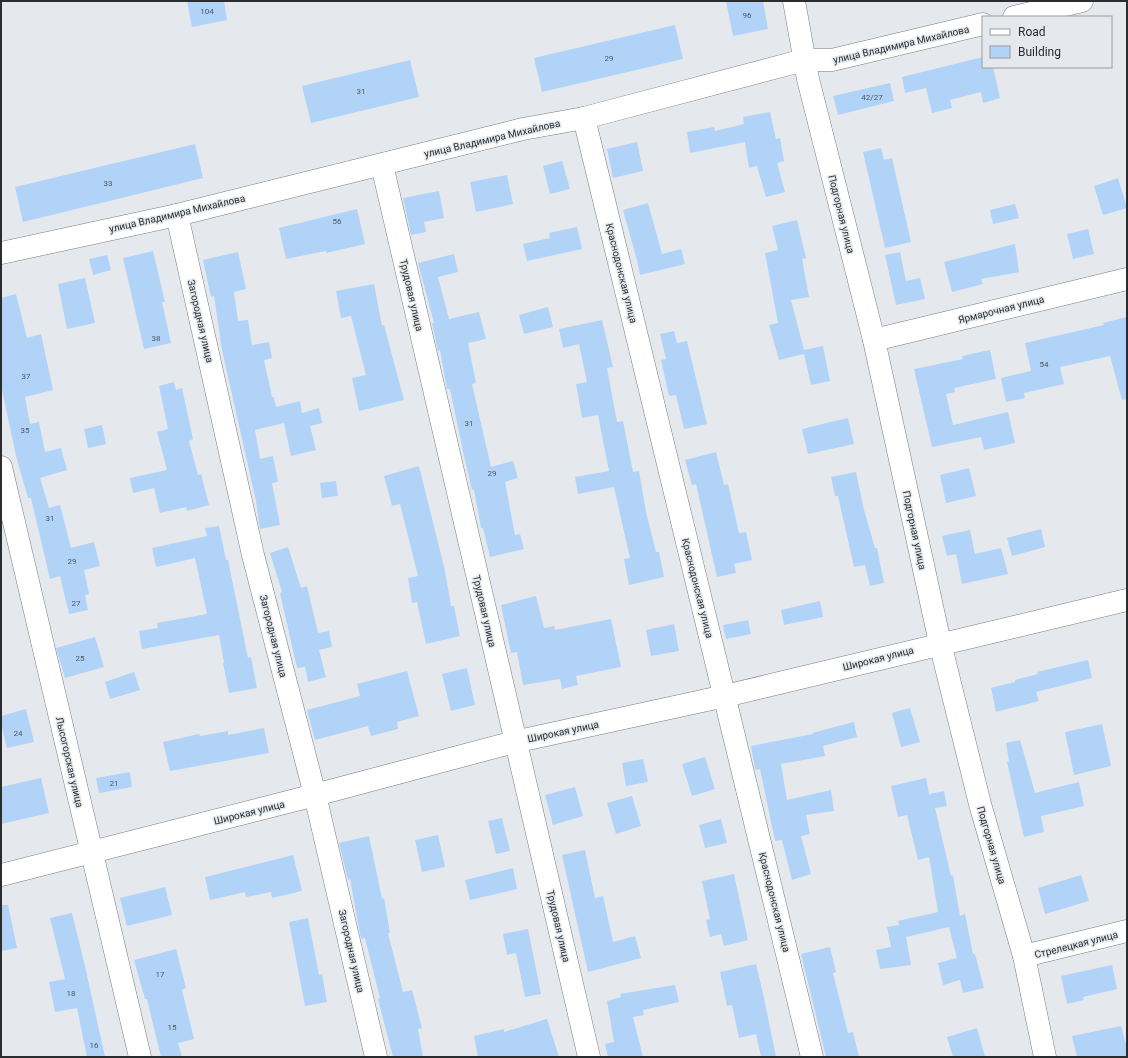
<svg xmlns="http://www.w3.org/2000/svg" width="1128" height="1058" font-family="Roboto,sans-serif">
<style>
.building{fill:#b1d3f8}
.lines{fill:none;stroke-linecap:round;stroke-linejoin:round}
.minor-casing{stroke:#787c80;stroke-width:23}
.minor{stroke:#fff;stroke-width:22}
.labels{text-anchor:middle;stroke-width:3;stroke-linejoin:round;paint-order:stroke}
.number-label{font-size:8px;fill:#4c5660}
.street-label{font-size:10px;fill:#2a2c2d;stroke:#e5e9ed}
</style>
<rect width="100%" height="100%" fill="#e5e9ed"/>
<g class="building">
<path d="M187,1H224L227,20L192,27Z"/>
<path d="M726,1H763L768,29L733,36Z"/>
<path d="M675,25L683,59L542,92L534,58Z"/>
<path d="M983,57V67H993L1000,98L983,103L981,92L950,100L952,108L932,113L926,88L905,93L902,77Z"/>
<path d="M410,60L419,97L311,123L302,86Z"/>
<path d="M890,83L894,101L838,115L833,96Z"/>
<path d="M770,112L776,139L780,138L784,161L777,163L785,192L766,197L757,166L749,168L745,142L690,153L687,132L714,127L715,131L744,124L743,117Z"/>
<path d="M637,142L643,171L613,178L607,149Z"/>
<path d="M195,144L203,178L23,222L15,187Z"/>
<path d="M881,148L884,160L892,158L911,242L885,248L863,152Z"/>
<path d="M562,161L570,189L550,194L543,166Z"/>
<path d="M507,175L513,204L476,212L470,182Z"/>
<path d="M1118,178L1127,208L1103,215L1094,186Z"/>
<path d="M439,191L444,218L424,222L426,232L411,235L403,198Z"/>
<path d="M648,203L662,254L681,249L685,264L640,275L637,260L623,210Z"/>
<path d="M1015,204L1019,218L993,224L990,210Z"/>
<path d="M357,209L365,244L326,253V251L286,259L279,228Z"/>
<path d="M797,220L806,258L802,259L809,297L791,300L804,350L823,346L830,381L811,385L804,354L779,360L769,325L778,323L765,253L778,250L772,226Z"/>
<path d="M577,227L582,249L527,261L523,244L550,238L549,233Z"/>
<path d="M1088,229L1094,254L1073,259L1067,234Z"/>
<path d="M1015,244L1019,272L981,279L983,284L952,292L944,262Z"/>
<path d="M153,251L165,302H162L171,343L144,349L123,258Z"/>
<path d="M238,252L246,289L234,292L238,321L248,320L252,345L269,342L272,358L264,360L272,397H274L276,407L300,401L302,413L319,408L322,423L310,426L316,450L291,456L284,423L255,430L260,459L273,456L278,482L272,483L280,525L260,529L256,501L222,350L214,296L211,297L203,260Z"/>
<path d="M900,252L906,281L920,278L925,299L896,305L885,255Z"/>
<path d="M454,254L458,272L438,277L449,319L479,312L486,339L468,343L476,383L472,384L491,467L513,461L518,478L505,482L515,535L520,534L524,549L490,557L483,528H481L474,490H472L464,456L450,389H447L440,350L438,351L432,323H434L418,263Z"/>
<path d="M107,255L111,270L93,275L89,259Z"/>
<path d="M85,278L95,323L67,329L58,284Z"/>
<path d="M374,284L382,326L384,325L404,400L359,411L352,378L366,375L351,316L341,318L336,291Z"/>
<path d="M16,294L27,338L41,334L53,390L25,397L30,424L39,422L45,452L61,448L67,470L40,478L49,508L60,505L71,548L94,542L100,566L84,570L89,594L85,595L88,610L69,614L60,576L50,579L31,498H28L16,456L1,385V298Z"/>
<path d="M548,307L553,327L524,334L519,315Z"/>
<path d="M1127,317V399L1122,400L1110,356L1060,367L1064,384L1024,393L1025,398L1006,402L1001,378L1031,371L1025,343L1104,325L1103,323Z"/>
<path d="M602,320L613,367L607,368L617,422L623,421L633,472L639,471L646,512L656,552H659L664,577L629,585L624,559L630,558L614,487L578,494L575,477L609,471L598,415L582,418L576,384L587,382L579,344L563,348L559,329Z"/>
<path d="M674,331L677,343L687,341L707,424L684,429L676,395L669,396L661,360L666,359L660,334Z"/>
<path d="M990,350L996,379L954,388L955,392L946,394L953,425L1008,412L1015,443L984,450L981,437L932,447L914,369L963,359L962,356Z"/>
<path d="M174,382L176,390L182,388L193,439L189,441L198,475L201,474L209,505L187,511L186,507L160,513L154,488L133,493L130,478L167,470L157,432L168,429L159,386Z"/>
<path d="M848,418L854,444L808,454L802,429Z"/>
<path d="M102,425L106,444L88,448L84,429Z"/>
<path d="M716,452L724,485L728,484L739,533L746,532L752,560L734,564L736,573L717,577L696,484L692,485L685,460Z"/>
<path d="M419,466L445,571L451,606H454L460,636L426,644L417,602L412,603L408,578L418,576L400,504L392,506L384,476Z"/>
<path d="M969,468L976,496L946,503L940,475Z"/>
<path d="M856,472L864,510L875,548H877L884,583L870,586L865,565L854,567L838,496H835L831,477Z"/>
<path d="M336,481L338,496L322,498L320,483Z"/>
<path d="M219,526L226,560H228L248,658L251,657L257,688L229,693L223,663L224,662L219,635L142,649L139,631L158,628L157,623L207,614L195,558L156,567L152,548L207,536L205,528Z"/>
<path d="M1041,529L1045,547L1012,556L1007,538Z"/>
<path d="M970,530L975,554L1001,548L1008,574L962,584L956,554L947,556L942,536Z"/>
<path d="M288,547L301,588L307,586L318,633L329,631L332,647L319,650L326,677L308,682L305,667L297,668L280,593L282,592L270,553Z"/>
<path d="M536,596L544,628L554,626L555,630L611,619L621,667L576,676L578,685L562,689L560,679L523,685L517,652L511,653L501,605Z"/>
<path d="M820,601L823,617L784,625L781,610Z"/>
<path d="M748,620L751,634L726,639L723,625Z"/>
<path d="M674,624L679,651L651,656L646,630Z"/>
<path d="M95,637L104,667L65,678L56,648Z"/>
<path d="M1088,660L1092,678L1036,692L1039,701L996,712L991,688L1015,682V680L1038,674L1037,672Z"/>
<path d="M467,668L475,705L451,711L442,674Z"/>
<path d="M407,671L419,716L397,722L398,729L371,736L368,726L315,740L307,710L360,696L357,684Z"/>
<path d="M134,672L140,690L110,699L105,682Z"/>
<path d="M910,708L920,742L901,747L892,713Z"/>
<path d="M26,709L34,742L7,748L1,724V716Z"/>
<path d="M854,722L857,737L823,746L825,756L781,764L787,800L831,790L834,811L806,815L810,834L801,836L811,874L792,880L782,840L775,841L760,769L755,770L751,746L813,734L812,733Z"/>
<path d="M1102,724L1111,766L1074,775L1065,732Z"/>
<path d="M264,728L269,753L170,771L163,742L199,734L200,736L228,731V735Z"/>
<path d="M1020,740L1035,793L1079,782L1084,806L1041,816L1044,832L1024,837L1007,762L1009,761L1006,743Z"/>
<path d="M705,757L715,789L692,796L682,764Z"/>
<path d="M643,759L648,782L626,786L622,763Z"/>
<path d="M130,772L132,787L99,793L96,778Z"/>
<path d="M41,778L49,813L1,824V787Z"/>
<path d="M926,778L929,794L944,791L947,806L935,808L951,876L953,875L960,916L965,914L973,954H975L984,988L963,993L960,980L943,985L938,963L957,958L949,927L906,937L911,965L880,969L876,950L891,947L887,927L899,925L898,921L938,912L929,857L918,860L907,815L898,817L891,786Z"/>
<path d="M575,787L583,816L553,825L545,795Z"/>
<path d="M632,796L641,826L616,834L607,803Z"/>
<path d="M502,818L510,851L496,854L488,821Z"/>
<path d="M721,819L727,843L705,848L699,825Z"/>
<path d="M438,835L445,867L422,872L415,840Z"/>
<path d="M369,836L382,899L384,898L390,933H388L403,992L412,990L422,1028L418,1029L423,1057H393L378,999L380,998L365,938L361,939L350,879L348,880L339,843Z"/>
<path d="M585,850L595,898L603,896L613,942L635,936L641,958L588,972L562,855Z"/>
<path d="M293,855L302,891L272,898L271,892L246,897L245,892L210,900L205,877Z"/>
<path d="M513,868L517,889L470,900L465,880Z"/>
<path d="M734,874L748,940L724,946L721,934L710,937L706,920L710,919L702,881Z"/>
<path d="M1081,875L1089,901L1045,914L1038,888Z"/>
<path d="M165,887L172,915L127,926L120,898Z"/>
<path d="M1,905H8L17,948L1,951Z"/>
<path d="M72,913L84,962L105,1057H87L77,1008L55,1012L49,982L65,979L50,918Z"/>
<path d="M308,918L319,975L322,974L327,1002L305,1006L289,922Z"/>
<path d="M528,929L541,994L525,997L516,953L507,955L503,934Z"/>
<path d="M830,947L836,972L833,973L848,1033L853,1032L859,1057H826L801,954Z"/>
<path d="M176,949L186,988L182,990L194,1039L178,1043L182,1057H161L147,999H145L134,960Z"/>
<path d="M756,964L764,998L776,1057H761L756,1034L739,1038L732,1005L727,1006L720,972Z"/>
<path d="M1112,965L1117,989L1083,997L1084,1000L1067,1004L1061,976Z"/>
<path d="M675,985L679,1002L643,1010L644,1015L633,1017L643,1057H608L605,1044L614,1042L607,1001L621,997L620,994Z"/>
<path d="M547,1019L559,1057H478L474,1036L504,1029V1032Z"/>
<path d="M1121,1026L1127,1048V1057H1077L1072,1036Z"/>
<path d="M977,1028L985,1057H953L947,1037Z"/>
</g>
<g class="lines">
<g class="minor-casing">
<g id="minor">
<path d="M794,1L808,79L874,340L940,643L980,804L1024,956L1045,1057"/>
<path d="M1014,17L1082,1"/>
<path d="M584,118L812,1057"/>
<path d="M382,165L589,1057"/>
<path d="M177,215L253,555L315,795L376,1057"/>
<path d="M1,253L177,215L523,129L584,118L804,60H832L983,24"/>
<path d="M874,340L1127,279"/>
<path d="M1,467L140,1057"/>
<path d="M1,875L315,795L514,742L725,696L1127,600"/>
<path d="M1024,956L1127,931"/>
</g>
</g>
<use href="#minor" class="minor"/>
</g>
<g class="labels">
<g class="number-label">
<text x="207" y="14">104</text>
<text x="747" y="18">96</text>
<text x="609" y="61">29</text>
<text x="361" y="94">31</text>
<text x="872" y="100">42/27</text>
<text x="108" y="186">33</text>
<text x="337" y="224">56</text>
<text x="156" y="341">38</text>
<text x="1044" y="367">54</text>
<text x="26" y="379">37</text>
<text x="469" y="426">31</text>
<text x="25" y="433">35</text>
<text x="492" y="476">29</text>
<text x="50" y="521">31</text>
<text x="72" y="564">29</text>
<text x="76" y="606">27</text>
<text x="80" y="661">25</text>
<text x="18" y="736">24</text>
<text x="114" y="786">21</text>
<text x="160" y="977">17</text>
<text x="71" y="996">18</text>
<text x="172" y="1030">15</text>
<text x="94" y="1048">16</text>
</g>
<g class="street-label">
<text transform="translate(901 44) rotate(-13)" y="4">улица Владимира Михайлова</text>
<text transform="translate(492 138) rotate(-13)" y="4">улица Владимира Михайлова</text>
<text transform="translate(177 213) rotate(-13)" y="4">улица Владимира Михайлова</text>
<text transform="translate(842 214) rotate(76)" y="4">Подгорная улица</text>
<text transform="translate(622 273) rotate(76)" y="4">Краснодонская улица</text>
<text transform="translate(412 295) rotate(77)" y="4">Трудовая улица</text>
<text transform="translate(1001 309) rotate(-14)" y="4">Ярмарочная улица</text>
<text transform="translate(201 321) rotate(77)" y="4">Загородная улица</text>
<text transform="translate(915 530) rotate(78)" y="4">Подгорная улица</text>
<text transform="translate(698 588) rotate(76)" y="4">Краснодонская улица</text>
<text transform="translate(485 611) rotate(77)" y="4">Трудовая улица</text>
<text transform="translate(274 636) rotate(76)" y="4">Загородная улица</text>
<text transform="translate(878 658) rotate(-14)" y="4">Широкая улица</text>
<text transform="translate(563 731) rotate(-12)" y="4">Широкая улица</text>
<text transform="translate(70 762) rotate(77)" y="4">Лысогорская улица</text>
<text transform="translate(249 812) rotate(-14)" y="4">Широкая улица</text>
<text transform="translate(992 845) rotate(74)" y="4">Подгорная улица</text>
<text transform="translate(775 902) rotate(76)" y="4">Краснодонская улица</text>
<text transform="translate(559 926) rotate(77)" y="4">Трудовая улица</text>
<text transform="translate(1076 944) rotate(-14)" y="4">Стрелецкая улица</text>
<text transform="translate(352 951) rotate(77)" y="4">Загородная улица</text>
</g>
</g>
<rect width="1128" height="1058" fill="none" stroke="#2a2c2d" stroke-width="4"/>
<rect x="982" y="16" width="130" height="52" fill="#e5e9ed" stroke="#9a9da0"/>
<rect x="990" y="29" width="20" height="6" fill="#ffffff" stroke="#9a9da0"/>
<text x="1018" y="36" font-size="12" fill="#2a2c2d">Road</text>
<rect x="990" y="46" width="20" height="12" fill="#b1d3f8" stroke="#9a9da0"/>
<text x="1018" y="56" font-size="12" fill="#2a2c2d">Building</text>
</svg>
